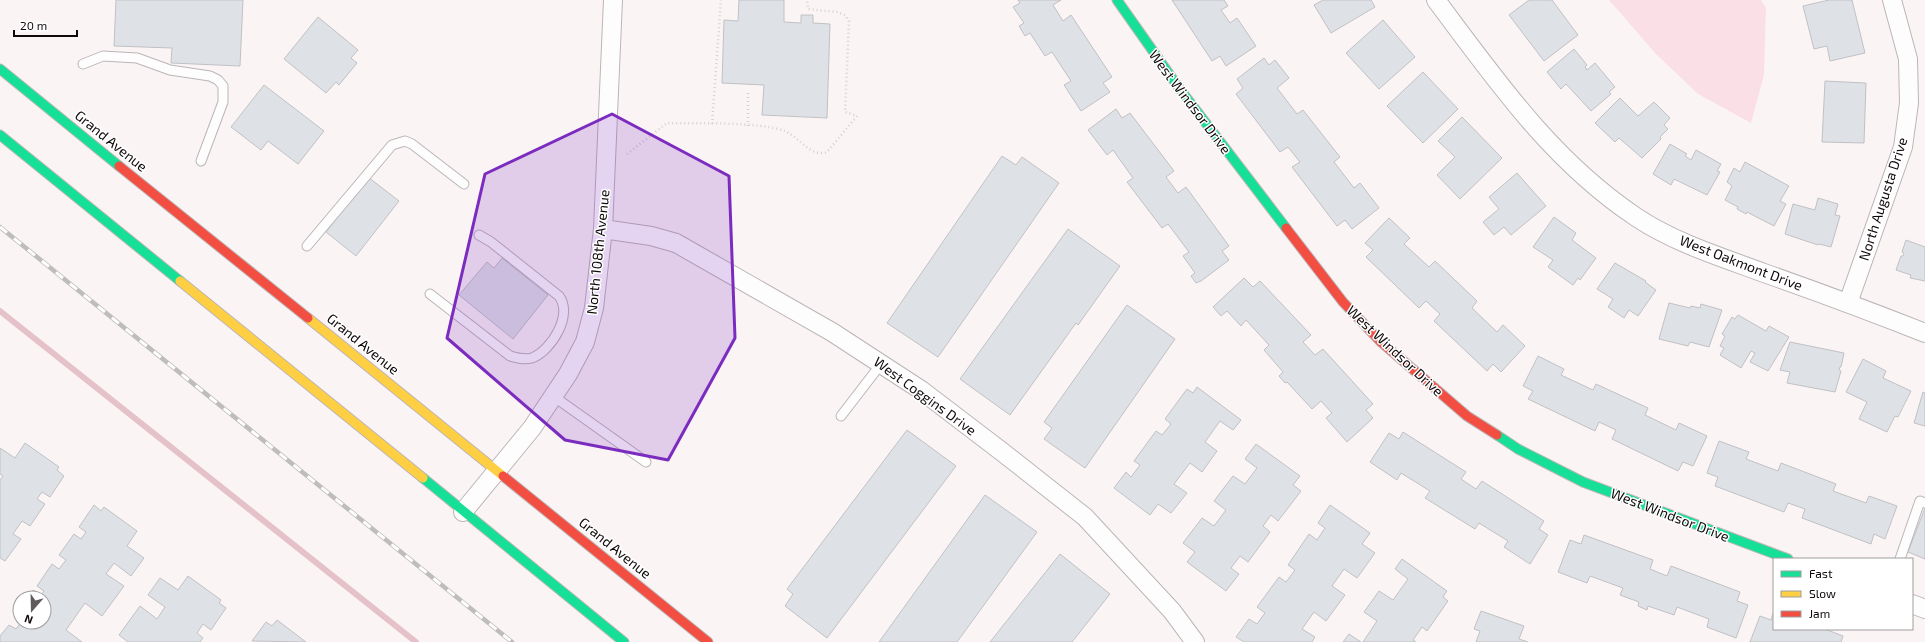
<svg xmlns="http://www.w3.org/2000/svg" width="1925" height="642" font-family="'Exo 2',sans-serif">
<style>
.green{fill:#fae0e6}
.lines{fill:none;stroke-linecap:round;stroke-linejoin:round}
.stream{stroke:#e5c1ca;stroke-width:6}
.building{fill:#dee1e6;stroke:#c1c1c4}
.lane-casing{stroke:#bcb5b7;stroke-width:11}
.street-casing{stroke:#bcb5b7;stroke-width:20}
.fast-casing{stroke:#bcb5b7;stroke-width:11}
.slow-casing{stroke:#bcb5b7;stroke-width:11}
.jam-casing{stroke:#bcb5b7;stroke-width:11}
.path{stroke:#d4d1d2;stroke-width:2.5;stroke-dasharray:1 3;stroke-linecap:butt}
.lane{stroke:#fefdfe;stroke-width:9}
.street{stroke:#fefdfe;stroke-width:18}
.fast{stroke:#16e098;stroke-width:9}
.slow{stroke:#ffcf43;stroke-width:9}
.jam{stroke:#f24e42;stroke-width:9}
.rail-casing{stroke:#bfbcbd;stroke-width:4.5}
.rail{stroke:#fff;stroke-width:3;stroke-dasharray:9;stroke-linecap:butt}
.marked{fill:#7b2cbf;fill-opacity:0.2;stroke:#7b2cbf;stroke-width:3;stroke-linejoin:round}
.labels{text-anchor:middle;stroke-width:3;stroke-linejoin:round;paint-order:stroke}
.street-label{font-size:14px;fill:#10090b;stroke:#fff}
</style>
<rect width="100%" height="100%" fill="#fbf4f5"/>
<path class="green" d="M1609,0H1761L1766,8L1764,75L1751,123L1698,94L1656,54Z"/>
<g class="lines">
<path class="stream" d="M0,311L416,642"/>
</g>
<g class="building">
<path d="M116,0H243L240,66L171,63L172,48L114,46Z"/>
<path d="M739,0H784V22L801,23V15H813V23L830,24L827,118L762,115L764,85L722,83L724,20L738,21Z"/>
<path d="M1018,0H1061L1053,5L1063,21L1071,15L1112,77L1103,83L1110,92L1081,111L1064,85L1071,81L1052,52L1045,56L1030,33L1025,36L1019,26L1024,23L1013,7L1020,3Z"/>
<path d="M1172,0H1224L1228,6L1221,10L1230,23L1237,18L1256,46L1226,66L1220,56L1212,61Z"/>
<path d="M1323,0H1371L1375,7L1331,33L1314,5Z"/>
<path d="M1529,0H1552L1578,35L1544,61L1509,15Z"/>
<path d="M1829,0H1852L1865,53L1830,61L1827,46L1814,49L1803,6Z"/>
<path d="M318,17L358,50L351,58L357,63L339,85L336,82L326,93L284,59Z"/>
<path d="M1383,20L1415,57L1379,89L1346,53Z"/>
<path d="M1574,49L1587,65L1585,67L1587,70L1595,63L1615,87L1609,92L1611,94L1591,111L1566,84L1561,89L1547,72Z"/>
<path d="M1264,58L1269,65L1275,60L1289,78L1277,88L1297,114L1303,110L1340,157L1334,162L1354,188L1360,183L1379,208L1352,229L1345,220L1337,226L1292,167L1300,162L1288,147L1280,152L1236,94L1243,88L1237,79Z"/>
<path d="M1423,72L1458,109L1423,143L1387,106Z"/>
<path d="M1825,81L1866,83L1864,143L1822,142Z"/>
<path d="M264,85L324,131L298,164L268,141L261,150L231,127Z"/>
<path d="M1620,98L1638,116L1654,102L1670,118L1664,125L1668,129L1660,137L1661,139L1642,158L1619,138L1615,142L1595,123Z"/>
<path d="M1116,109L1122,118L1130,113L1174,171L1166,177L1178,193L1186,187L1229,246L1222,251L1229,260L1201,281L1196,283L1191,276L1195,273L1183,256L1189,252L1168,224L1162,228L1127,182L1133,178L1113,150L1107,155L1088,130Z"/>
<path d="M1462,117L1502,158L1460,199L1437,175L1455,157L1438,141Z"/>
<path d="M1670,144L1687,154L1685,156L1691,160L1696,150L1721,164L1717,171L1720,172L1707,195L1674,179L1671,185L1653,174Z"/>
<path d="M1002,156L1016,165L1022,157L1059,183L938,357L887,323Z"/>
<path d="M1745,162L1789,186L1780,201L1786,204L1774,226L1747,212L1746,214L1737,209L1738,207L1725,200L1732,186L1727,182L1734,168L1740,172Z"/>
<path d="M1517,173L1546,206L1511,235L1504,227L1494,235L1483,222L1499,209L1489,197Z"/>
<path d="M368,177L399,201L356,256L326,232Z"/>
<path d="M1818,198L1838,204L1835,215L1840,216L1831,247L1819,244L1818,245L1785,234L1793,204L1815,210Z"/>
<path d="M1554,217L1576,233L1572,240L1596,258L1580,280L1578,278L1573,285L1548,267L1553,260L1533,247Z"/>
<path d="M1389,218L1410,238L1404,244L1429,267L1435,261L1477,301L1472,308L1497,332L1503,325L1525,346L1501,372L1493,364L1487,371L1434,321L1440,314L1426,301L1419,308L1366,257L1373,250L1365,243Z"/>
<path d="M1068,229L1120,266L1078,325L1076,323L1010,415L960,379Z"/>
<path d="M1906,240L1925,247V281L1910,278L1911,275L1896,270L1901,256H1903L1904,253L1902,252Z"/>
<path d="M502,258L548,295L513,339L459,295L487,262L494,268Z"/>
<path d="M1615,263L1646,281L1645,282L1656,290L1638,316L1629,310L1624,318L1608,307L1613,299L1597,289Z"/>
<path d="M1244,278L1253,287L1260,281L1311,335L1303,342L1315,355L1323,349L1373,404L1366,410L1373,418L1347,442L1326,418L1332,413L1321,401L1312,409L1287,382L1285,383L1279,376L1283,372L1264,350L1269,345L1246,320L1241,326L1227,311L1221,316L1213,307Z"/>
<path d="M1669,303L1690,308L1691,306L1700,308L1701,304L1722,310L1709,347L1690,342L1688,346L1659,339Z"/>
<path d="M1127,305L1175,339L1085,468L1044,439L1052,428L1044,422Z"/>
<path d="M1738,315L1766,331L1769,326L1789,337L1768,371L1750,362L1755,353L1751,351L1741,368L1720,355L1724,348L1720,346L1725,336L1722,334L1732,317L1735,319Z"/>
<path d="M1790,342L1844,353L1841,367H1840L1839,370L1841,371L1835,392L1787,383L1790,372L1780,370Z"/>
<path d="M1538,356L1564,369L1561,375L1593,390L1596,384L1648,408L1645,415L1676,430L1679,423L1707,436L1693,466L1683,462L1678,471L1612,439L1616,430L1599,422L1595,431L1528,399L1533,391L1523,386Z"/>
<path d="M1863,359L1886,371L1883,378L1911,391L1898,417L1895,416L1887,432L1859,419L1867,402L1846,392Z"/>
<path d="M1197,387L1241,420L1233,430L1220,421L1205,442L1217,451L1202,472L1190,463L1174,484L1187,493L1171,513L1158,504L1150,515L1114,488L1126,472L1131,477L1140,465L1134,461L1156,431L1162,435L1171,424L1165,419L1187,389L1193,393Z"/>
<path d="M1923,392L1925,393V426L1914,423Z"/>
<path d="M907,430L956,466L827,638L785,606L793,594L787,589Z"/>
<path d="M1403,432L1466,472L1461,479L1476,489L1482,481L1544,521L1539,529L1548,535L1530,564L1504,547L1508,541L1479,523L1475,529L1425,498L1430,491L1401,473L1397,480L1370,462L1389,433L1399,439Z"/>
<path d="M1719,441L1749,452L1746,459L1778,471L1781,463L1836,484L1833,491L1866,503L1869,496L1897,506L1885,539L1874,534L1871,544L1802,518L1805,509L1788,503L1784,512L1715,486L1718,477L1707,473Z"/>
<path d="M25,443L59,467L57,470L64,476L50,497L42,492L37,499L45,504L30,526L22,521L13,534L21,539L5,561L0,558V480L3,476L0,474V448L15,458Z"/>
<path d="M1256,444L1300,476L1293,485L1301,491L1278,521L1271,515L1263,526L1270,532L1248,562L1240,556L1231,568L1239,574L1226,591L1187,562L1195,552L1183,543L1202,518L1214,526L1226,510L1214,501L1233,476L1245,484L1257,468L1245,459Z"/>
<path d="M985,495L1037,532L957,642H879Z"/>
<path d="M94,505L101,511L104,507L137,531L127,546L144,558L131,576L114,563L106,574L124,586L102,616L85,603L66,630L82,642H0V636L9,625L16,629L21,622H44V598H27L33,590L41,595L44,591L37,586L52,564L59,569L66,560L59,555L74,534L81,539L86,532L79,527Z"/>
<path d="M1330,505L1370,533L1362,544L1375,553L1357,578L1344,569L1332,586L1345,595L1326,621L1314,612L1302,629L1315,637L1312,642H1244L1236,637L1249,619L1257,624L1265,613L1257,607L1279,577L1286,582L1295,570L1288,565L1309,534L1317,540L1325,528L1318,523Z"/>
<path d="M1925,508V559L1908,552Z"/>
<path d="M1584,535L1653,560L1650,569L1667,576L1671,566L1740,592L1737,601L1748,605L1736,638L1707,627L1709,619L1677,607L1674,615L1648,606L1647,610L1638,606L1639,602L1620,595L1623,588L1590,576L1587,583L1558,572L1570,540L1581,544Z"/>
<path d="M1060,554L1110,594L1072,642H990Z"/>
<path d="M1402,559L1447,591L1443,597L1448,601L1427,631L1422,627L1413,640L1416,642H1363L1377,621L1364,612L1379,591L1393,600L1408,579L1395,569Z"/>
<path d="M188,576L221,600L219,603L226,608L211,630L203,624L197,633L203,638L200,642H128L119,635L140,606L157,619L165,607L148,595L160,578L178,590Z"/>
<path d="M1774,610V629H1825L1843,636L1841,642H1750L1760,616L1771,620Z"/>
<path d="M1481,611L1524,626L1519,639L1528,642H1476L1480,631L1474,629Z"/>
<path d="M277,620L306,642L252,641L266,622L272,626Z"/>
<path d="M1349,634L1361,642H1343Z"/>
</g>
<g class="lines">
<g class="lane-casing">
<g id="lane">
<path d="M83,64L103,56L137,58L170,70L210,76L218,80L223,86V102L201,161"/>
<path d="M307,246L392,145L405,141L412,144L464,184"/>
<path d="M430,294L510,356C517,358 524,360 532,358C552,350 573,315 559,296L491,242L479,235"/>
<path d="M553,396L646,462"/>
<path d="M841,416L881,364"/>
<path d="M1900,559L1920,501L1925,503"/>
</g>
</g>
<g class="street-casing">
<g id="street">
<path d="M1436,0C1496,80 1551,160 1636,217C1675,243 1721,257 1764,273C1818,292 1872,312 1925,333"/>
<path d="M603,229L651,236L676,243L832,332L921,390L1001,451L1085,517L1172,611L1195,642"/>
<path d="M1848,303L1903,147L1909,103L1908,59L1892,0"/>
<path d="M463,512L532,428L568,374L585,342L594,308L603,229L613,0"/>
<path d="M1912,604L1925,609"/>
</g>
</g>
<g class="fast-casing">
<g id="fast">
<path d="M1117,0L1179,88L1286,228"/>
<path d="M0,69L119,166"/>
<path d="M0,135L180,281"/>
<path d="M1497,435L1518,449L1583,482L1788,559"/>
<path d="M423,478L624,642"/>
</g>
</g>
<g class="slow-casing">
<g id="slow">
<path d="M180,281L423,478"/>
<path d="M308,318L503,476"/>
</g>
</g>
<g class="jam-casing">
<g id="jam">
<path d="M119,166L308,318"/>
<path d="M1286,228L1343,302L1380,341L1467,416L1497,435"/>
<path d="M503,476L708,642"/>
</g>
</g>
<g class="path">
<path d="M712,124L721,0"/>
<path d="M748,126V93"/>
<path d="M627,154L667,123C699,124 756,121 785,131C799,137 811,158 827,152L857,116L845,112L849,21L845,15L837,12L808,9L807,0"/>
</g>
<use href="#lane" class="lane"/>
<use href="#street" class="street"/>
<use href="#fast" class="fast"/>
<use href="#slow" class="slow"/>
<use href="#jam" class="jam"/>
<g class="rail-casing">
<path id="rail" d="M0,227L512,642"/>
</g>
<use href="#rail" class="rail"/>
</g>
<path class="marked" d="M612,114L729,176L735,338L668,460L565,440L447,338L485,174Z"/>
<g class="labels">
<g class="street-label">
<text transform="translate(1190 102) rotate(53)" y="5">West Windsor Drive</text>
<text transform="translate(111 141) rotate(39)" y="5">Grand Avenue</text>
<text transform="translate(1883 199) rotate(-72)" y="5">North Augusta Drive</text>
<text transform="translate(598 252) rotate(-84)" y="5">North 108th Avenue</text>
<text transform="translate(1741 263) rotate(21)" y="5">West Oakmont Drive</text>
<text transform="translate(363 344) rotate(39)" y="5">Grand Avenue</text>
<text transform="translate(1395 351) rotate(43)" y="5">West Windsor Drive</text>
<text transform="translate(925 396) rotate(36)" y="5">West Coggins Drive</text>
<text transform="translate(1670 515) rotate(21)" y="5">West Windsor Drive</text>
<text transform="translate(615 548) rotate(39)" y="5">Grand Avenue</text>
</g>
</g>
<rect x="1773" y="558" width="140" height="72" fill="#ffffff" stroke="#9f9d9d"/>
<rect x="1781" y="571" width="20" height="6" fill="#16e098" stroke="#9f9d9d"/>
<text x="1809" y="578" font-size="12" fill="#10090b">Fast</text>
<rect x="1781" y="591" width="20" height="6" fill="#ffcf43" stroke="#9f9d9d"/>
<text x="1809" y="598" font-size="12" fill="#10090b">Slow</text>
<rect x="1781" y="611" width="20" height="6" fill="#f24e42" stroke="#9f9d9d"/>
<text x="1809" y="618" font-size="12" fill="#10090b">Jam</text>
<g transform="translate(32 610) rotate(200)"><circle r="19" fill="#ffffff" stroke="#9f9d9d"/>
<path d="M0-3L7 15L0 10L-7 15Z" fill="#625b5d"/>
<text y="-6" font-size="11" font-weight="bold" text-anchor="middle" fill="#10090b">N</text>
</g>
<path d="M14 30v6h63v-6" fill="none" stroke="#10090b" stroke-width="2"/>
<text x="20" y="30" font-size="12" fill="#10090b" stroke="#ffffff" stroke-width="3" paint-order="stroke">20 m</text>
</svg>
